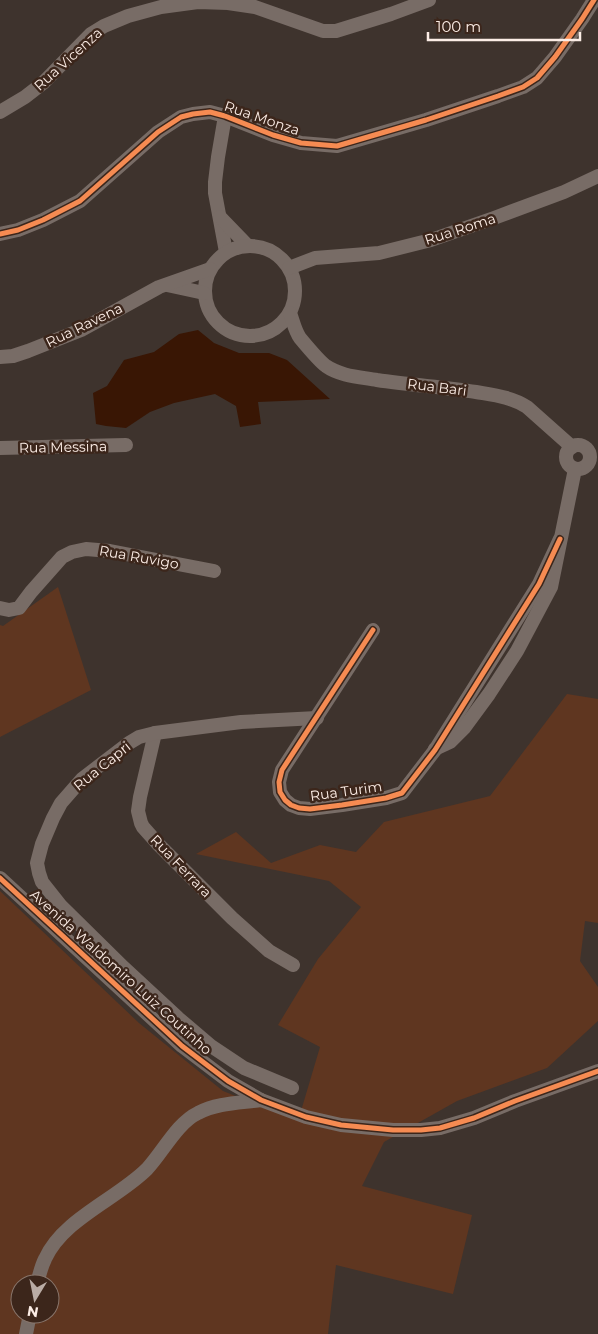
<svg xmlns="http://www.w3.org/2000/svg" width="598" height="1334" font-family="Montserrat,sans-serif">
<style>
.green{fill:#5f3620;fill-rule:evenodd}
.water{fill:#391604}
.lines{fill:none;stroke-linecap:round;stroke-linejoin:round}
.minor{stroke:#786c66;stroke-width:14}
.cycleway-casing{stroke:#3c261b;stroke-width:8}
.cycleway{stroke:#f68b52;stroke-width:5}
.labels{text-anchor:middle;stroke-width:5;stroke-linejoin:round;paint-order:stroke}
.street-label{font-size:14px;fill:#fcede6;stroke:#3c261b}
</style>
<rect width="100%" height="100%" fill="#3e332d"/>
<g class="green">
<path d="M58,587L91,690L0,737V625L3,626Z"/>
<path d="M567,694L598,699V923L585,921L580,961L598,987V1021L547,1068L457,1101L384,1142L362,1186L472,1215L453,1294L336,1265L328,1334H0V891L139,1023L223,1091L298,1121L320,1047L278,1025L318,959L361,907L329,881L196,854L236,832L271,863L320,845L356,852L384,822L490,796ZM20,1284H50V1314H20Z"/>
</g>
<path class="water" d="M198,330L214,343L239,353H269L287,360L330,399L258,402L261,424L240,427L236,406L215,394L174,403L150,412L126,428L106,426L96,424L93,393L107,386L124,360L154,352L179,334Z"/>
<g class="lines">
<g class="minor">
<path d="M0,112L25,97L43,83L91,34L104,26L128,16L161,7L198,2L228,3L255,7L323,31H336L391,14L429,0"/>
<path d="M225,116L218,157L215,182V193L226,252"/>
<path d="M220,217L248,246"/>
<path d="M0,234L18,230L43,220L80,201L158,132L181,117L193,114L210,112L225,116L273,135L301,143L337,146L426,120L498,96L523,87L537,78L555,57L582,19L594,0"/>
<circle cx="250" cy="291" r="45"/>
<path d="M289,268L315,258L379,253L431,240L494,218L564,192L598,176"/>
<path d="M167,285L204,293"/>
<path d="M290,313C293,321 295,331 300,338C305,344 320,362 326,366C340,376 360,377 377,380C410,385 443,387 476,392C493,395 512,397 527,407L572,447"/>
<path d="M0,357L13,356L28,351L81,330L159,287L210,269"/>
<circle cx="578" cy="457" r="12"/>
<path d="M0,448L126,445"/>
<path d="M0,608L9,610L19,608L31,592L62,557L72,552L86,549L110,551L214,571"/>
<path d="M373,630L282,770L279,782L280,792L285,800L291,805L299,808L310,809L342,805L386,798L402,793L435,750L539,584L560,539"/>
<path d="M155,733L140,797L138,811L141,823L143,827L159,845L232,918L269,951L293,965"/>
<path d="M435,749L450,742L464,728L489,694L517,651L551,587L575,469"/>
<path d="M0,878L182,1046L228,1081L261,1100L306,1117L341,1125L393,1130H421L440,1128L474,1118L515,1101L598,1071"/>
<path d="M292,1088L244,1068L211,1046L178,1018L124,968L61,906L42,882L39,873L37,863L42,844L53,818L61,803L82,779L129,743L139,737L155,733L241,722L317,718"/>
<path d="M37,1284C39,1276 41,1267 45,1259C63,1219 117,1199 147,1169C163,1152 177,1123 198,1113C217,1103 240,1103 261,1100"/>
<path d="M26,1334L30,1314"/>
</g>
<g class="cycleway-casing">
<g id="cycleway">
<path d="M0,234L18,230L43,220L80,201L158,132L181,117L193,114L210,112L225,116L273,135L301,143L337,146L426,120L498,96L523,87L537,78L555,57L582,19L594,0"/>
<path d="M373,630L282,770L279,782L280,792L285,800L291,805L299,808L310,809L342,805L386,798L402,793L435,750L539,584L560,539"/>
<path d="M0,878L182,1046L228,1081L261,1100L306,1117L341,1125L393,1130H421L440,1128L474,1118L515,1101L598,1071"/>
</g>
</g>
<use href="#cycleway" class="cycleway"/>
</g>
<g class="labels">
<g class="street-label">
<text transform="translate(68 59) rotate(-42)" y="5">Rua Vicenza</text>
<text transform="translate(262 118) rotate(19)" y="5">Rua Monza</text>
<text transform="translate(460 229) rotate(-18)" y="5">Rua Roma</text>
<text transform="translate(84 325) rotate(-26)" y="5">Rua Ravena</text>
<text transform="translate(437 387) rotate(7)" y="5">Rua Bari</text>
<text transform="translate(63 447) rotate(-1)" y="5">Rua Messina</text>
<text transform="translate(139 557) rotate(10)" y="5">Rua Ruvigo</text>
<text transform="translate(102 766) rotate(-39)" y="5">Rua Capri</text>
<text transform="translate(346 791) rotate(-8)" y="5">Rua Turim</text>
<text transform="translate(181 866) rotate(46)" y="5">Rua Ferrara</text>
<text transform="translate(121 972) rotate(42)" y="5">Avenida Waldomiro Luiz Coutinho</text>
</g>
</g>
<g transform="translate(35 1299) rotate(190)"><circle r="24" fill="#3c261b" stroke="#89766c"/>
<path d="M0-4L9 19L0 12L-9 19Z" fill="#baaca5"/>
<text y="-8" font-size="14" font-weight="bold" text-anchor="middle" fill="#fcede6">N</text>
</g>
<path d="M428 32v8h152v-8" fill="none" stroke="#fcede6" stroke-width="2.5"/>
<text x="436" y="32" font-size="15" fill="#fcede6" stroke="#3c261b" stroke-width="4" paint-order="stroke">100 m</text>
</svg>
